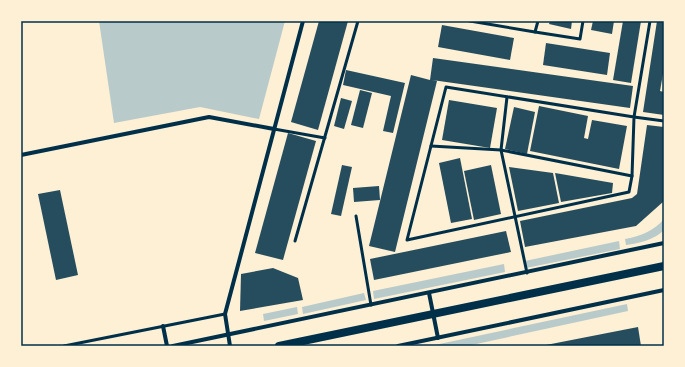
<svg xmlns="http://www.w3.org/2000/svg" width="685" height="367" font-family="'Public Sans',sans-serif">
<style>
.green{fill:#b9caca}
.building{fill:#264d5e}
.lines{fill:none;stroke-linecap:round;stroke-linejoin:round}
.service{stroke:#003049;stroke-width:3}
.minor{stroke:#003049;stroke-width:4}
.secondary{stroke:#003049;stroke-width:8}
.neatline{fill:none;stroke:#003049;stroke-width:1.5}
</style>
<rect width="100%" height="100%" fill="#fdf0d5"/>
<g class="green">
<path d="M99,21H285L259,119L200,107L114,123Z"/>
<path d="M664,219V230C654,240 640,243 626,245L625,239C639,237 655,230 664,219Z"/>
<path d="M619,241L620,249L526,268L525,261Z"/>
<path d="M504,264L505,272L374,299L373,291Z"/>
<path d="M364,293L366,300L303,314L302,307Z"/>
<path d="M627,304L628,311L467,346H430Z"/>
<path d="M297,307L298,314L264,321L263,314Z"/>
</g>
<g class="building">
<path d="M319,21H348L318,130L291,122Z"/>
<path d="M550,21H572L571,29L549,24Z"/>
<path d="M593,21H614L612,34L591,30Z"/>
<path d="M623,21H641L631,83L613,80Z"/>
<path d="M657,21H664V68L660,91L664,92V115L643,112Z"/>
<path d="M442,25L514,38L510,60L438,47Z"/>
<path d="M546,43L610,53L607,75L543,65Z"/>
<path d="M433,58L633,86L630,108L432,80L437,81L395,252L369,246L411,75L430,80Z"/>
<path d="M346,70L405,83L393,133L383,131L391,96L343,85Z"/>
<path d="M360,90L372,93L363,128L351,125Z"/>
<path d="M341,98L352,101L344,129L334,126Z"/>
<path d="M449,100L497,108L490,148L442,140Z"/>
<path d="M539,106L588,116L584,138L588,139L592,120L627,126L619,169L530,151Z"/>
<path d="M514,107L535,112L527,154L505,149Z"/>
<path d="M647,125L664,127V201L636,226L525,247L520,221L632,198L637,194Z"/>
<path d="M288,133L316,141L283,260L255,253Z"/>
<path d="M460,158L472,219L451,223L439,163Z"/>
<path d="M342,165L352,167L341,216L331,214Z"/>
<path d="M491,165L501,214L474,220L464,171Z"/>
<path d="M509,167L553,173L559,203L518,211Z"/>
<path d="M555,173L613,183L612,193L561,202Z"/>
<path d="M379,186L380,200L354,202L353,188Z"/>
<path d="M60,190L78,275L56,280L38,194Z"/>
<path d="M506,231L511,252L374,280L370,259Z"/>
<path d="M273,268L298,278L303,300L240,311L241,274Z"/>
<path d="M638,327L641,346H546V345Z"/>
</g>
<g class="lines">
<g class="service">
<path d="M470,21L535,32L538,21"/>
<path d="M650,21L634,117L632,176L629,192L407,240L446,87L634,117L664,121"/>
<path d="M535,32L580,39L583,21"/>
<path d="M507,97L501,150L527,273"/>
<path d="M274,129L325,138"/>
<path d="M431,146L501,150L632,176"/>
<path d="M356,216L371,305"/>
<path d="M295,241L358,21"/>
<path d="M64,346L225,314"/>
</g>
<g class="minor">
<path d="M21,155L209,117L274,129"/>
<path d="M429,293L438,338"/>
<path d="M163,326L167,346"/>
<path d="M173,346L664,243"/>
<path d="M230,346L225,314L303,21"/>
<path d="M398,346L664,290"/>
</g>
<path class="secondary" d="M279,346L664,266"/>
</g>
<rect width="685" height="367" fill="none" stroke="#fdf0d5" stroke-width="44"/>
<rect x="22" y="22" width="641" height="323" class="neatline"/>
</svg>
